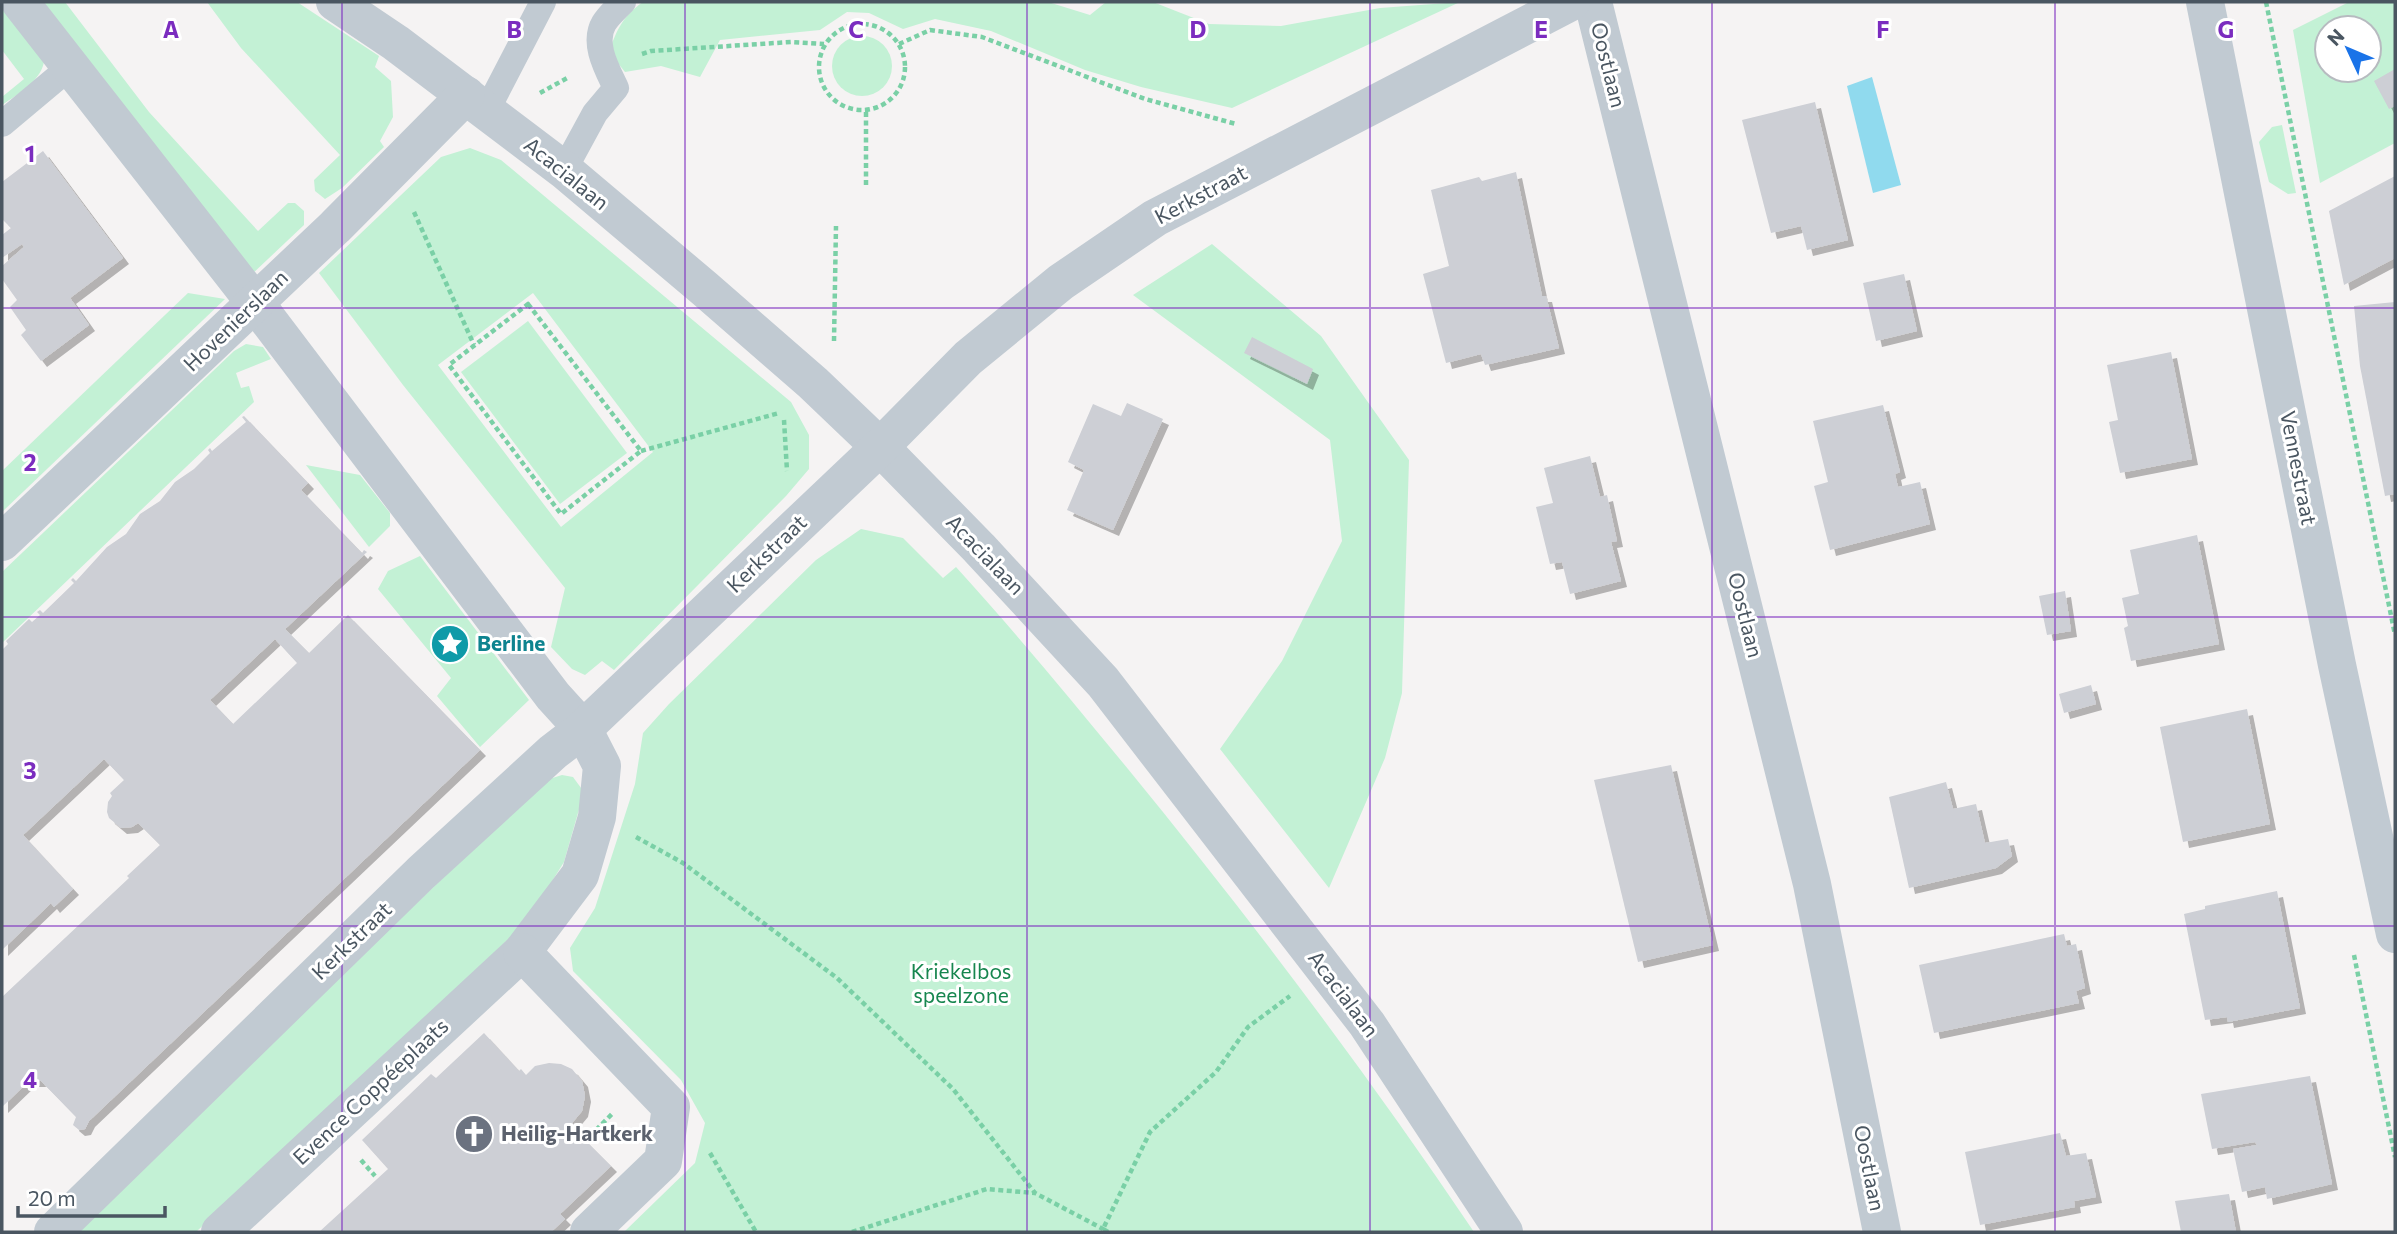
<svg xmlns="http://www.w3.org/2000/svg" width="2397" height="1234" font-family="Commissioner,sans-serif">
<style>
.green{fill:#c3f1d5;fill-rule:evenodd}
.water{fill:#90daee}
.building{fill:#cdcfd5;fill-rule:evenodd;filter:url(#shadow)}
.lines{fill:none;stroke-linecap:round;stroke-linejoin:round}
.path{stroke:#7ad0a6;stroke-width:4.5;stroke-dasharray:5 3.5;stroke-linecap:butt}
.lane{stroke:#c1cad2;stroke-width:26}
.street{stroke:#c1cad2;stroke-width:38}
.grid{fill:none;stroke:#7b2cbf;stroke-width:2;stroke-opacity:0.55}
.labels{text-anchor:middle;stroke-width:6;stroke-linejoin:round;paint-order:stroke}
.street-label{font-size:21px;fill:#4a5661;stroke:#fff}
.culture-label{font-size:21px;font-weight:bold;fill:#0d838f;stroke:#fff;text-anchor:start}
.park-label{font-size:21px;fill:#17864f;stroke:#fff}
.worship-label{font-size:21px;font-weight:bold;fill:#5b616d;stroke:#fff;text-anchor:start}
.grid-label{font-size:23px;text-anchor:middle;font-weight:bold;fill:#7b2cbf;stroke:#fff;stroke-width:6;stroke-linejoin:round;paint-order:stroke}
</style>
<defs>
<filter id="shadow"><feDropShadow dx="6" dy="6" stdDeviation="0" flood-color="#0004"/></filter>
</defs>
<rect width="100%" height="100%" fill="#f5f3f3"/>
<g class="green">
<path d="M41,2H65L149,112L258,231L288,203H295L304,211V225L250,276Z"/>
<path d="M207,2H297L379,56L375,67L391,81L393,117L380,141L384,147L342,188L325,199L315,191L314,180L340,155L241,48Z"/>
<path d="M643,2H1048L1090,15L1106,2H1153L1209,24L1281,26L1380,8L1460,2L1232,108L1141,87L1085,70L991,31L935,19L903,29L869,13L847,12L820,30L720,40L700,77L661,66L625,72L609,52C617,29 623,16 643,2Z"/>
<path d="M2349,2H2395V143L2320,183L2293,30ZM2327,28H2369V70H2327Z"/>
<path d="M2,6L44,62C40,82 18,94 2,105V97L24,79L2,50Z"/>
<circle cx="862" cy="66" r="30"/>
<path d="M2282,125L2296,193L2288,194L2269,182L2259,142L2272,127Z"/>
<path d="M470,148L501,160L791,402L809,435V469L786,496L614,670L602,661L585,675L572,669L551,647L565,588L403,385L319,273L441,157ZM533,293L653,452L561,527L438,365Z"/>
<path d="M1212,244L1321,336L1409,460L1402,693L1385,758L1329,888L1220,749L1282,661L1342,541L1330,440L1133,295Z"/>
<path d="M188,293L225,299L2,512V471Z"/>
<path d="M528,321L627,453L560,504L461,372Z"/>
<path d="M246,344L263,347L271,359L236,373L241,388L249,386L254,402L2,643V572L234,351Z"/>
<path d="M306,465L360,475L390,513V526L369,547Z"/>
<path d="M861,529L903,538L943,578L956,567C1016,633 1072,701 1128,769C1250,918 1366,1072 1474,1232H624L695,1163L705,1123L681,1080L573,971L570,948L595,908L635,784L643,733L669,704L816,560Z"/>
<path d="M420,556L529,700L480,747L437,696L451,678L378,589L388,571Z"/>
<path d="M562,775L573,777L584,792L564,862L528,920L496,951L196,1232H77L78,1225L546,780Z"/>
</g>
<path class="water" d="M1872,77L1901,185L1873,193L1847,86Z"/>
<g class="building">
<path d="M2395,69V106L2389,109L2374,81Z"/>
<path d="M1815,102L1848,240L1807,250L1801,226L1771,233L1742,120Z"/>
<path d="M43,151L123,258L70,298L89,325L41,361L21,335L26,330L10,307L17,300L2,279V266L24,247L22,244L2,258V235L11,228L2,219V182Z"/>
<path d="M1516,172L1542,296H1546L1559,348L1485,365L1481,354L1446,363L1423,274L1449,266L1431,190L1479,177L1482,181Z"/>
<path d="M2395,176V258L2344,285L2329,211Z"/>
<path d="M1904,274L1917,331L1876,341L1863,283Z"/>
<path d="M2395,302V494L2385,496L2360,366L2354,306Z"/>
<path d="M1252,337L1313,369L1307,384L1244,353Z"/>
<path d="M2171,352L2192,459L2120,473L2109,422L2118,420L2107,365Z"/>
<path d="M1127,403L1163,419L1113,530L1067,510L1084,470L1068,462L1093,404L1121,416Z"/>
<path d="M1883,405L1900,472L1895,474L1898,487L1920,482L1930,524L1830,550L1814,486L1828,482L1813,421Z"/>
<path d="M244,416L308,483L301,490L362,553L364,550L367,552L285,629L309,653L348,615L480,750L89,1121L85,1129L79,1130L73,1125L76,1117L41,1081H29L2,1107V997L129,878L127,876L160,845L138,823L132,827L121,828L109,818L107,812L108,802L112,796L110,793L124,780L104,759L23,835L73,889L54,907L51,903L2,950V650L8,644L6,641L29,619L32,622L40,615L37,612L40,610L43,613L74,583L71,580L73,578L76,581L107,547L126,534L140,514L160,501L175,482L194,469L210,453L208,450L210,448L212,451L246,422L242,417ZM275,639L297,663L233,724L210,700Z"/>
<path d="M1590,456L1600,497L1607,495L1617,541L1611,542L1621,581L1570,594L1562,562L1550,564L1536,507L1553,503L1544,468Z"/>
<path d="M2197,535L2219,644L2131,661L2124,628L2128,626L2122,598L2139,594L2130,550Z"/>
<path d="M2065,591L2071,631L2047,635L2039,596Z"/>
<path d="M2091,685L2096,704L2064,713L2059,694Z"/>
<path d="M2247,709L2270,824L2183,842L2160,727Z"/>
<path d="M1671,765L1713,945L1638,962L1594,780Z"/>
<path d="M1946,782L1953,809L1976,804L1985,843L2008,839L2012,856L1996,868L1909,888L1889,797Z"/>
<path d="M2277,891L2300,1008L2228,1022L2227,1017L2205,1020L2184,914L2205,909V906Z"/>
<path d="M2064,934L2067,946L2076,944L2085,988L2076,991L2079,1003L1934,1033L1919,965Z"/>
<path d="M484,1033L519,1071L521,1069L526,1075L535,1066L549,1063L561,1064L572,1069L582,1081L585,1096L582,1111L572,1123L576,1127L574,1129L611,1166L560,1214L565,1219L551,1232H319L388,1169L362,1140L431,1074L436,1078Z"/>
<path d="M2310,1076L2332,1184L2267,1199L2265,1187L2242,1192L2233,1149L2257,1145L2255,1142L2212,1149L2201,1094Z"/>
<path d="M2060,1133L2066,1156L2086,1153L2096,1197L2074,1201L2075,1207L1980,1225L1965,1152Z"/>
<path d="M2229,1194L2236,1232H2181L2175,1201Z"/>
</g>
<g class="lines">
<g class="path">
<path d="M2266,2L2395,635"/>
<circle cx="862" cy="67" r="43"/>
<path d="M899,44L930,30L982,37L1145,99L1236,124"/>
<path d="M642,54L651,51L791,42L824,44"/>
<path d="M540,93L569,77"/>
<path d="M866,185V110"/>
<path d="M414,212L474,345"/>
<path d="M528,304L641,451L561,514L449,365Z"/>
<path d="M834,341L836,226"/>
<path d="M784,420L787,471"/>
<path d="M641,451L779,413"/>
<path d="M636,837L683,863L837,978L953,1089L1035,1193L1103,1229V1232"/>
<path d="M2354,955L2395,1157"/>
<path d="M590,1136L614,1112"/>
<path d="M710,1153L756,1232"/>
<path d="M361,1160L375,1176"/>
<path d="M852,1232L987,1189L1034,1193"/>
<path d="M1108,1232L1103,1229L1150,1132L1216,1072L1248,1027L1290,996"/>
</g>
<g class="lane">
<path d="M486,112L543,2"/>
<path d="M2,124L70,67"/>
<path d="M564,170L595,113L616,88C607,69 592,43 604,23C609,15 617,8 623,2"/>
</g>
<g class="street">
<path d="M20,2L256,304L553,696L583,729L602,766L597,817L580,875L522,952L220,1232"/>
<path d="M335,2L396,43L564,170L705,289L813,383L880,447L979,548L1103,682L1367,1024L1504,1232"/>
<path d="M1593,2L1812,884L1882,1232"/>
<path d="M2205,2L2337,665L2395,934"/>
<path d="M2,542L335,227L466,95"/>
<path d="M522,952L671,1107L663,1161L589,1232"/>
<path d="M53,1232L421,873L553,752L583,729L880,447L968,358L1061,282L1155,218L1571,2"/>
</g>
</g>
<path class="grid" d="M342,2V1232M685,2V1232M1027,2V1232M1370,2V1232M1712,2V1232M2055,2V1232M2,308H2395M2,617H2395M2,926H2395"/>
<defs>
<g id="sight-disc" transform="scale(2.0125)"><circle r="9.5" fill="#0f9aa8" stroke="#fff"/><path d="M0-6L1.8-2.2L6-1.7L2.9 1.2L3.7 5.4L0 3.3L-3.7 5.4L-2.9 1.2L-6-1.7L-1.8-2.2Z" fill="#fff"/></g>
<g id="church-disc" transform="scale(2.0125)"><circle r="9.5" fill="#6b7280" stroke="#fff"/><path d="M-1.2-6h2.4v3.5h3.3v2.4h-3.3V6h-2.4V-.1h-3.3v-2.4h3.3Z" fill="#fff"/></g>
</defs>
<g fill-rule="evenodd">
<use href="#sight-disc" x="450" y="644"/>
<use href="#church-disc" x="474" y="1134"/>
</g>
<g class="labels">
<g class="street-label">
<text transform="translate(1608 65) rotate(76)" y="7">Oostlaan</text>
<text transform="translate(566 174) rotate(39)" y="7">Acacialaan</text>
<text transform="translate(1201 195) rotate(-28)" y="7">Kerkstraat</text>
<text transform="translate(236 321) rotate(-44)" y="7">Hovenierslaan</text>
<text transform="translate(2298 468) rotate(79)" y="7">Vennestraat</text>
<text transform="translate(767 554) rotate(-44)" y="7">Kerkstraat</text>
<text transform="translate(985 555) rotate(46)" y="7">Acacialaan</text>
<text transform="translate(1745 615) rotate(76)" y="7">Oostlaan</text>
<text transform="translate(352 941) rotate(-44)" y="7">Kerkstraat</text>
<text transform="translate(1343 994) rotate(53)" y="7">Acacialaan</text>
<text transform="translate(371 1092) rotate(-43)" y="7">Evence Coppéeplaats</text>
<text transform="translate(1869 1168) rotate(79)" y="7">Oostlaan</text>
</g>
<g class="culture-label">
<text x="477" y="651">Berline</text>
</g>
<g class="park-label">
<text x="961" y="979">Kriekelbos<tspan x="961" dy="24">speelzone</tspan></text>
</g>
<g class="worship-label">
<text x="501" y="1141">Heilig-Hartkerk</text>
</g>
</g>
<g class="grid-label">
<text x="171" y="38">A</text>
<text x="514" y="38">B</text>
<text x="856" y="38">C</text>
<text x="1198" y="38">D</text>
<text x="1541" y="38">E</text>
<text x="1883" y="38">F</text>
<text x="2226" y="38">G</text>
<text x="30" y="162">1</text>
<text x="30" y="471">2</text>
<text x="30" y="779">3</text>
<text x="30" y="1088">4</text>
</g>
<rect width="2397" height="1234" fill="none" stroke="#4a5661" stroke-width="7"/>
<g transform="translate(2348 49) rotate(314)"><circle r="33" fill="#ffffff" stroke="#b7bbc0" stroke-width="2"/>
<path d="M0-5L12 26L0 18L-12 26Z" fill="#1a73e8"/>
<text y="-10" font-size="19" font-weight="bold" text-anchor="middle" fill="#4a5661">N</text>
</g>
<path d="M18 1206v10h147v-10" fill="none" stroke="#4a5661" stroke-width="3.5"/>
<text x="28" y="1206" font-size="21" fill="#4a5661" stroke="#ffffff" stroke-width="5" paint-order="stroke">20 m</text>
</svg>
